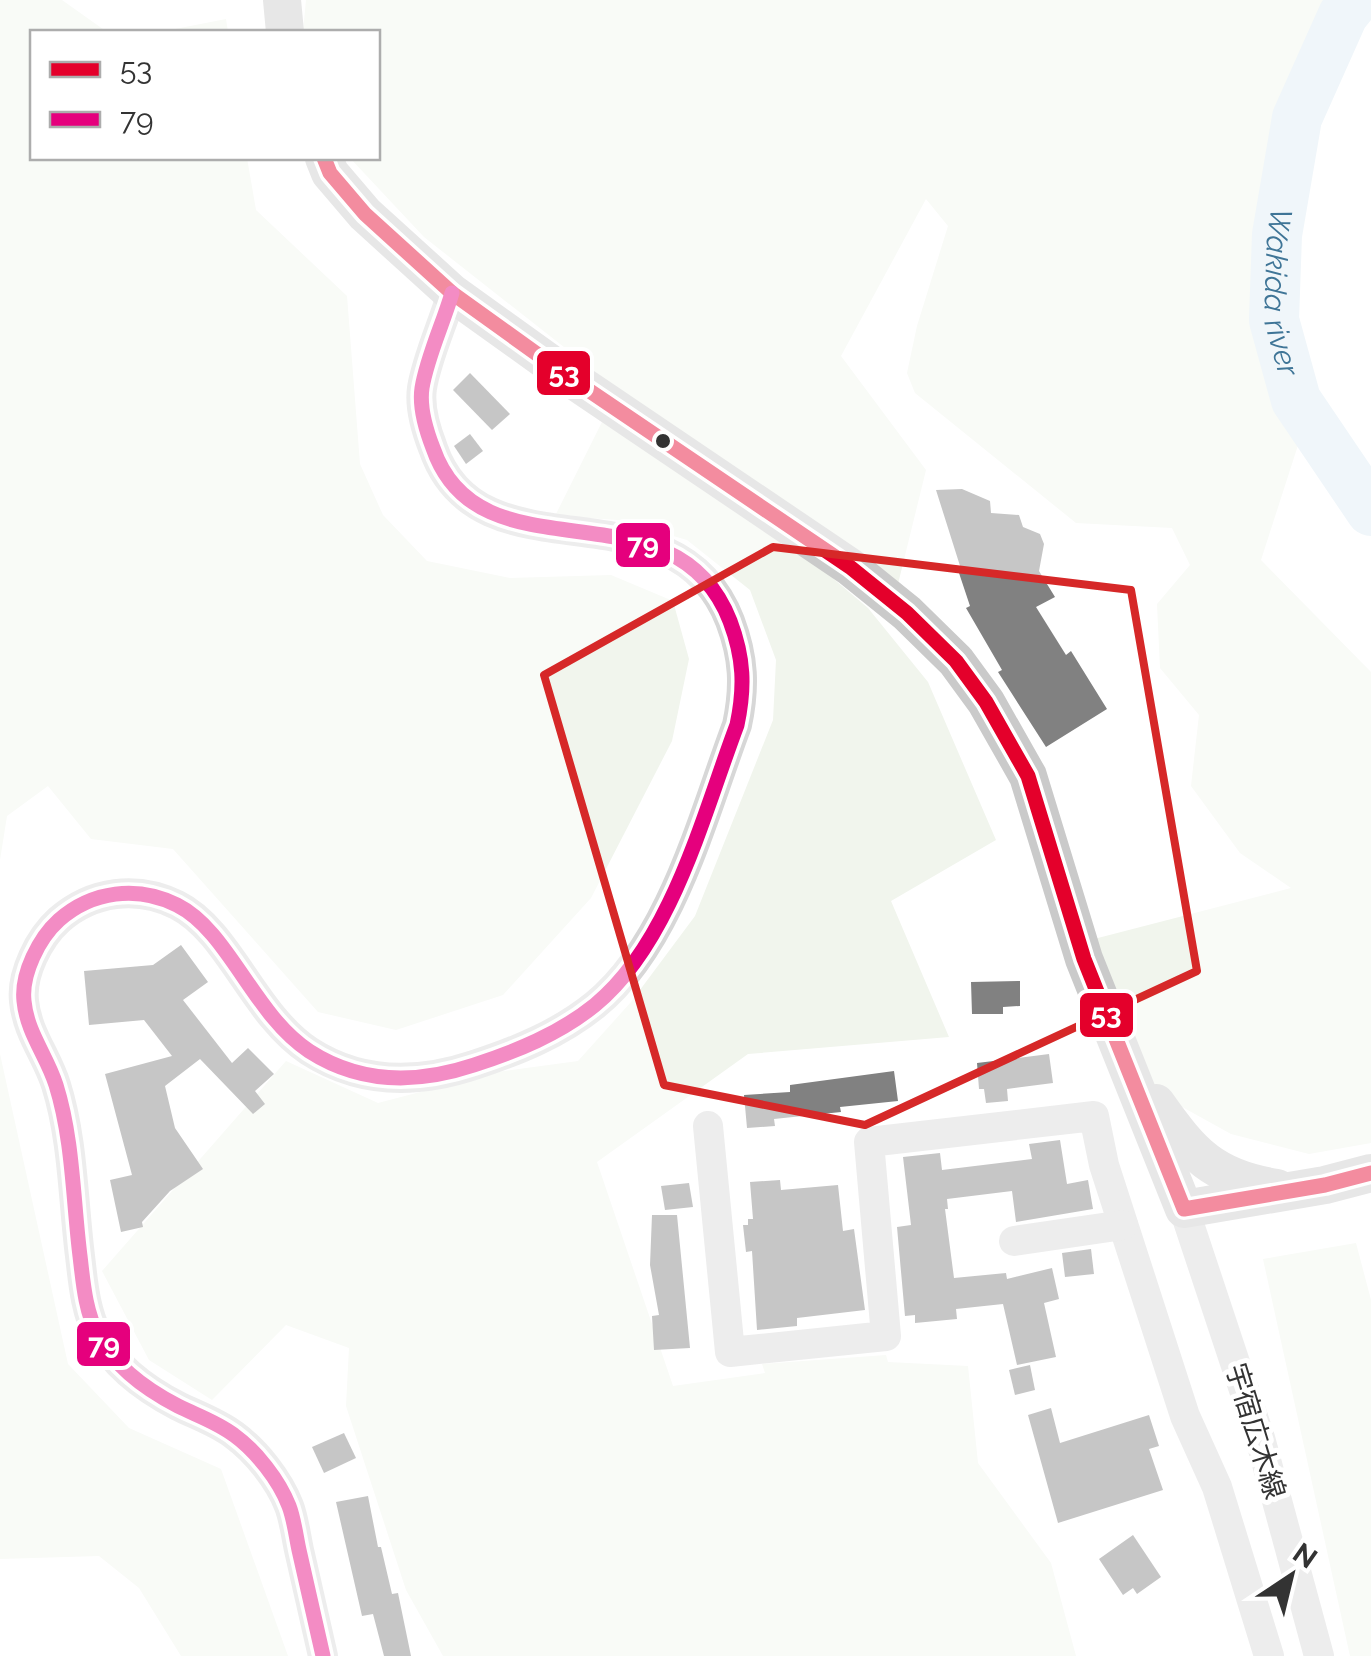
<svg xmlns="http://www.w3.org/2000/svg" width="1371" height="1656" font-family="Raleway,'Noto Sans JP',sans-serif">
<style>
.green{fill:#f1f5ed}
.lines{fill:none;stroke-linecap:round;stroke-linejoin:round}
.river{stroke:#ddebf3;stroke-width:50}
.building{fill:#818181}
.minor{stroke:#d7d7d7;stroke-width:30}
.major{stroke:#cacaca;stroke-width:38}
.bus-1-casing{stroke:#fff;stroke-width:22}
.bus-2-casing{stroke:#fff;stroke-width:22}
.bus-1{stroke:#e4002b;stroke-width:15}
.bus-2{stroke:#e5007d;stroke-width:15}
.marked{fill:none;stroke:#d62828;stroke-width:8;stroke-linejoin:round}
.bus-dot{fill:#333;stroke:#fff;stroke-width:4}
.labels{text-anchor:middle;stroke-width:10;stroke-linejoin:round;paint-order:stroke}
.street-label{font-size:28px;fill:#333;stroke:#fff}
.water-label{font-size:30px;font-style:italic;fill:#3f7597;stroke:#fff}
.line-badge{stroke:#fff;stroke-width:4}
.badge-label{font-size:28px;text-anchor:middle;font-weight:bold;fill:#fff}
</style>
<rect width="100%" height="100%" fill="#fff"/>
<g class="green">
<path d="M0,0H62L107,32H32V158H247L256,210L347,296L360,464L383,515L427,561L510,578L611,575L673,601L689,659L672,741L591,898L503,995L396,1030L318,1012L173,849L91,839L48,786L7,816L0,860Z"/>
<path d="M306,0H1332L1277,135L1256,294L1300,439L1261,560L1371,672V1143L1309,1154L1231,1134L1157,1093L1094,939L1291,888L1240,853L1191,786L1199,715L1160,668L1157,604L1190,565L1172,528L1076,523L915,393L907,373L917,326L948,226L926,199L841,356L926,470L898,584L668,429L424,237L350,158H378V32H303Z"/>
<path d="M226,19L228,32H160Z"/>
<path d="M602,422L783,536L868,608L928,682L996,840L891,901L949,1037L748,1054L597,1162L673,1386L765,1373L762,1364L886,1355L888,1362L968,1366L978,1463L1051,1563L1076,1656H443L406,1590L346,1406L349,1348L286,1325L212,1400L149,1360L102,1271L286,1061L378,1103L497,1072L578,1061L631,1002L695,916L773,720L776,660L750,590L687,540L618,520L555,516Z"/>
<path d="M0,1054L68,1364L129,1428L221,1469L288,1656H181L139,1588L99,1556L0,1559Z"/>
<path d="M1356,1243L1371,1300V1656H1350L1263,1259Z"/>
</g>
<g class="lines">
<path class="river" id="s1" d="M1355,0L1343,15L1297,118L1277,235L1274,320L1296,400L1371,511"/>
</g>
<g class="building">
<path d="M470,373L510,414L492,430L453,390Z"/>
<path d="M470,434L483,451L466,464L454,446Z"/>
<path d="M962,489L990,501L991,513L1019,515L1023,527L1040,534L1044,544L1039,571L1055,597L1036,607L1066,655L1071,651L1107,709L1046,747L998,672L1002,670L966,608L970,606L958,570L961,569L936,490Z"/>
<path d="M181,945L208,982L183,1000L232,1063L248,1048L274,1074L255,1091L265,1104L253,1114L200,1059L165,1086L175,1128L203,1169L170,1191L142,1222L143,1227L121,1232L110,1180L132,1175L105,1074L172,1056L144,1020L89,1025L84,971L153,965Z"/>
<path d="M1020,981V1006L1003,1007V1014H972L971,982Z"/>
<path d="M1049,1054L1053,1083L1007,1089L1008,1101L986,1103L984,1089H979L977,1063Z"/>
<path d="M894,1071L898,1101L840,1107L841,1112L774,1119L775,1126L747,1128L744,1095L790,1092V1085Z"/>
<path d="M1060,1140L1067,1184L1088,1180L1093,1209L1016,1222L1012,1191L947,1199L948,1209H945L954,1278L1006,1273L1007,1279L1052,1268L1059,1299L1044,1303L1056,1357L1017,1365L1003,1304L956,1309L957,1319L915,1323V1315L905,1316L897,1227L911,1225L903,1157L940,1153L942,1170L1032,1159L1029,1144Z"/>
<path d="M780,1180L781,1190L838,1185L843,1231L854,1229L865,1310L797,1318V1326L757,1330L752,1251L746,1252L743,1225H748V1219H753L750,1182Z"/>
<path d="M689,1183L693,1207L665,1210L661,1186Z"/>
<path d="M652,1215H677L690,1348L654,1350L652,1316L659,1315L650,1265Z"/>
<path d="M1091,1249L1094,1274L1065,1277L1062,1253Z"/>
<path d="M1030,1365L1035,1390L1015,1395L1009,1370Z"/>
<path d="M1051,1408L1060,1443L1149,1415L1159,1446L1149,1449L1163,1490L1058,1523L1028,1415Z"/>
<path d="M344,1433L356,1458L324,1473L312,1447Z"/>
<path d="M368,1496L378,1547H381L392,1594L398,1593L411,1656H384L373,1614L362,1616L336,1502Z"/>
<path d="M1133,1535L1161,1577L1137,1594L1133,1588L1123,1595L1099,1559Z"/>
</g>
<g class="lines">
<g class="minor">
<path d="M708,1126L730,1352L886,1336L869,1142L1094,1116L1104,1165L1185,1416L1217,1487L1269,1656"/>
<path d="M1184,1209L1260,1438L1319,1656"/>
<path d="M1014,1241L1123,1225"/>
<path d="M323,1656C315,1621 307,1585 299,1550C296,1536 294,1519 289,1506C279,1480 256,1451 234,1435C217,1422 196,1415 178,1406C145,1389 115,1367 98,1335C85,1311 83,1281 80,1256C73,1200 73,1139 56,1085C47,1056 27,1033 24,1001C21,974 39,938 59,920C92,891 137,885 177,905C229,931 253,1014 309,1051C360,1084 417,1084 474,1065C517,1051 559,1034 595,1005C671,943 703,815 737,725C745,687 744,658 730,621C674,476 480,585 433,448C426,430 419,408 422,388C427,357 443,324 452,293"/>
</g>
<g class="major">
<path d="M282,0L285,32"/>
<path d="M324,158L330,173L365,214L452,293L569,377L850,567L907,613L956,661L986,702L1028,776L1084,959L1184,1209L1325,1185L1371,1173"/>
<path d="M1156,1103C1192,1154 1213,1178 1277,1188"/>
</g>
<g class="bus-1-casing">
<path id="bus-1" d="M324,158L330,173L365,214L452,293L569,377L850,567L907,613L956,661L986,702L1028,776L1084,959L1184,1209L1325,1185L1371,1173"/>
</g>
<g class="bus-2-casing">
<path id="bus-2" d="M323,1656C315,1621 307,1585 299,1550C296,1536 294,1519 289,1506C279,1480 256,1451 234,1435C217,1422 196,1415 178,1406C145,1389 115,1367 98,1335C85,1311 83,1281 80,1256C73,1200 73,1139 56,1085C47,1056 27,1033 24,1001C21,974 39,938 59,920C92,891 137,885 177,905C229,931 253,1014 309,1051C360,1084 417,1084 474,1065C517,1051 559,1034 595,1005C671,943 703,815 737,725C745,687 744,658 730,621C674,476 480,585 433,448C426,430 419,408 422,388C427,357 443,324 452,293"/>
</g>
<use href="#bus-1" class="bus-1"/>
<use href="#bus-2" class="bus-2"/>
</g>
<path d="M0 0H1371V1656H0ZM773,547L1131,590L1197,971L865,1125L664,1085L544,675Z" fill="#fff" fill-opacity=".55" fill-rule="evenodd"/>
<path class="marked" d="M773,547L1131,590L1197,971L865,1125L664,1085L544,675Z"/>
<circle class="bus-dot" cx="663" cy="441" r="9"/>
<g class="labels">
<g class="street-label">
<text transform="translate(1256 1431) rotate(73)" y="10">宇宿広木線</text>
</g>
<g class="water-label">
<text dy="10" stroke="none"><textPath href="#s1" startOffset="308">Wakida river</textPath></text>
</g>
</g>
<g class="line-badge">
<rect x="535" y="349" width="57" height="48" rx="10" fill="#e4002b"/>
<rect x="614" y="521" width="58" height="48" rx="10" fill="#e5007d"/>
<rect x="1078" y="991" width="57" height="48" rx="10" fill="#e4002b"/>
<rect x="75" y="1320" width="57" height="48" rx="10" fill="#e5007d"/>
</g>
<g class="badge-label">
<text x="564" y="383">53</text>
<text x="643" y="554">79</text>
<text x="1106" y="1024">53</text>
<text x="104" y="1354">79</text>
</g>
<rect x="30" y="30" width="350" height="130" fill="#ffffff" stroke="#adadad" stroke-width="2.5"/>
<rect x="50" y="62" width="50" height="15" fill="#e4002b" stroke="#adadad" stroke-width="2.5"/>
<text x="120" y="80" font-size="30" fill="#333333">53</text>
<rect x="50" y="112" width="50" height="15" fill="#e5007d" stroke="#adadad" stroke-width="2.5"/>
<text x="120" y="130" font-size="30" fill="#333333">79</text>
<g transform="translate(1291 1576) rotate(35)" stroke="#ffffff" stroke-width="8" paint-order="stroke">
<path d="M0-8L18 38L0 25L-18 38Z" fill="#333333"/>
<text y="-15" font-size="28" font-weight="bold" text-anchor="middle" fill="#333333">N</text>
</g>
</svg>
